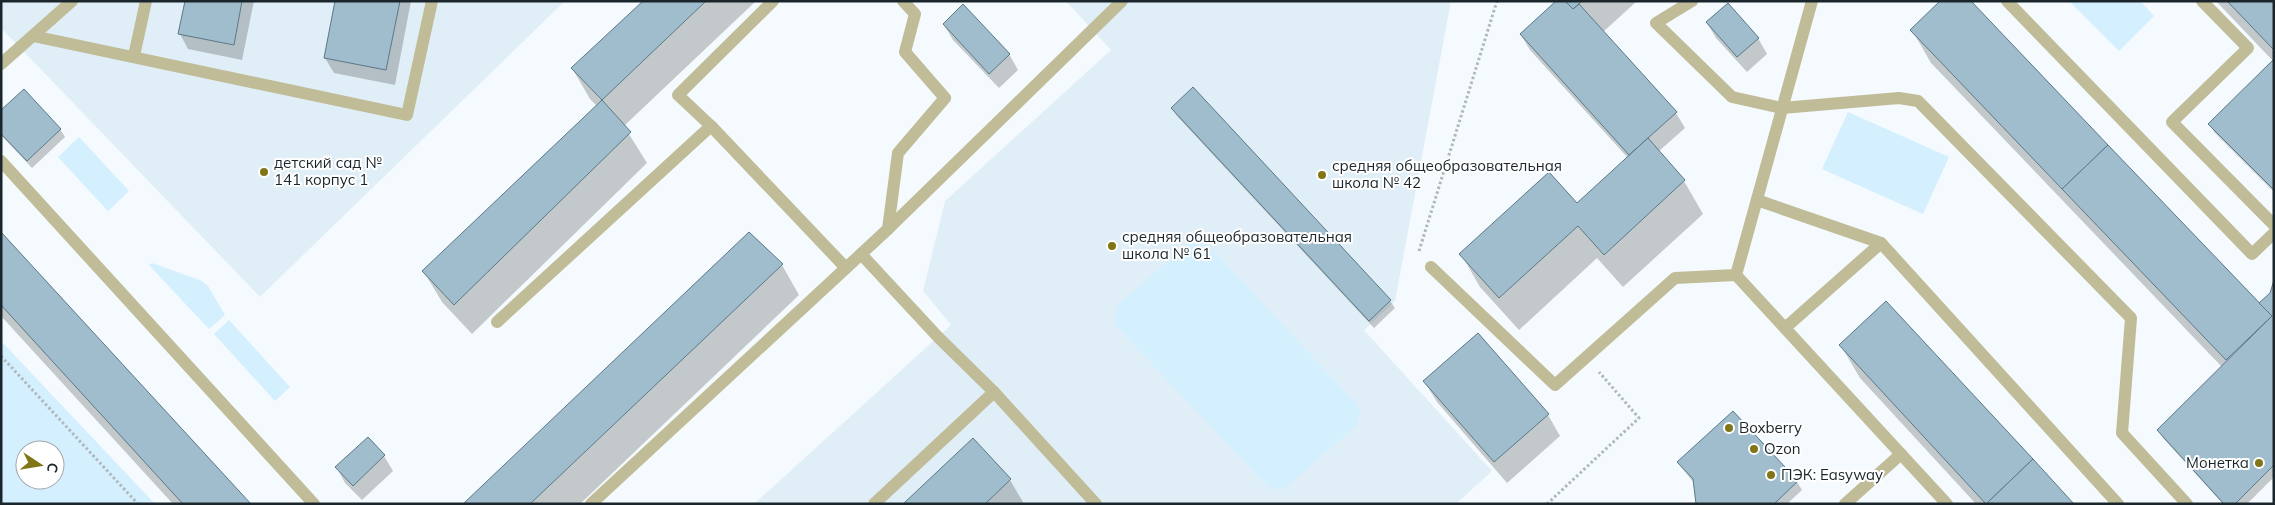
<svg xmlns="http://www.w3.org/2000/svg" width="2275" height="505" font-family="Mulish,sans-serif">
<style>
.built{fill:#e0eff7}
.green{fill:#d4effe;fill-rule:evenodd}
.shadow{fill:#0003}
.building{fill:#9fbdcd;stroke:#5c7886}
.lines{fill:none;stroke-linecap:round;stroke-linejoin:round}
.path{stroke:#b0b8bc;stroke-width:3;stroke-dasharray:2.5 2.5;stroke-linecap:butt}
.lane{stroke:#c0bc98;stroke-width:12}
.poi-dot{fill:#807517;stroke:#fff;stroke-width:2}
.labels{text-anchor:middle;stroke-width:4;stroke-linejoin:round;paint-order:stroke}
.poi-label{font-size:15px;fill:#1a262c;stroke:#fff;text-anchor:start}
</style>
<rect width="100%" height="100%" fill="#f4fafd"/>
<g class="built">
<path d="M1,1H565L260,297L1,28Z"/>
<path d="M1066,1H1451L1395,301L1364,330L1492,471L1456,504H754L951,325L923,291L945,201L1111,50Z"/>
</g>
<g class="green">
<path d="M2069,1H2140L2154,16L2119,51Z"/>
<path d="M1848,112L1949,157L1923,214L1822,169Z"/>
<path d="M79,137L129,191L108,211L58,157Z"/>
<path d="M1198,240L1208,245L1357,404L1360,414L1357,425L1283,490L1269,488L1117,327C1114,319 1114,313 1118,305L1188,243Z"/>
<path d="M152,263L202,281L208,286L225,315L209,329L149,265Z"/>
<path d="M229,320L290,387L275,401L214,334Z"/>
<path d="M1,341L155,504H1ZM25,450H55V480H25Z"/>
</g>
<g class="shadow">
<path d="M186,1H254L242,60L188,49L180,34Z"/>
<path d="M336,1H411L395,85L334,73L325,58Z"/>
<path d="M644,1H756L624,126L647,163L472,334L442,302L424,272L597,106L590,99L572,68Z"/>
<path d="M1556,1H1637L1603,32L1676,113L1685,128L1658,152L1684,181L1703,214L1623,287L1597,258L1519,330L1480,287L1461,254L1577,205L1628,158L1530,50L1521,35Z"/>
<path d="M2216,1H2274V192L2214,132L2210,124L2273,61Z"/>
<path d="M1707,23L1758,38L1767,54L1747,72L1716,38Z"/>
<path d="M944,25L1009,54L1018,70L999,88L953,40Z"/>
<path d="M1912,30L2263,309L2274,285V477L2247,504H2223L2163,438L2158,430L2222,367L1931,63Z"/>
<path d="M1172,108L1390,301L1395,308L1374,328L1177,116Z"/>
<path d="M1,112L60,129L65,137L32,168L1,135Z"/>
<path d="M1,234L249,504H173L1,316Z"/>
<path d="M782,265L799,295L580,504H465Z"/>
<path d="M1841,346L2072,504H1976L1860,378Z"/>
<path d="M1424,381L1548,415L1560,436L1507,483L1437,402Z"/>
<path d="M1733,412L1797,482L1802,490L1787,504H1697L1694,483L1678,463Z"/>
<path d="M368,438L384,456L393,471L362,500L345,483L337,468Z"/>
<path d="M973,440L1010,480L1023,502L1020,504H905Z"/>
</g>
<g class="building">
<path d="M185,1H242L234,45L178,34Z"/>
<path d="M335,1H400L386,70L324,58Z"/>
<path d="M643,1H706L602,100L571,68Z"/>
<path d="M1556,1H1565L1573,9L1579,4L1677,112L1629,155L1520,34Z"/>
<path d="M1565,1H1582L1573,9Z"/>
<path d="M1940,1H1971L2108,145L2062,189L1910,30Z"/>
<path d="M2227,1H2274V50Z"/>
<path d="M1728,3L1759,38L1737,57L1706,22Z"/>
<path d="M963,4L1010,54L989,74L943,24Z"/>
<path d="M2274,59V190L2208,124Z"/>
<path d="M1193,87L1391,300L1369,321L1171,108Z"/>
<path d="M24,89L61,129L27,161L1,134V110Z"/>
<path d="M602,100L631,132L454,305L422,271Z"/>
<path d="M1648,138L1685,180L1604,255L1578,226L1499,298L1459,254L1549,172L1577,203Z"/>
<path d="M2108,145L2272,316L2226,360L2062,189Z"/>
<path d="M1,232L251,504H183L1,305Z"/>
<path d="M749,232L783,264L530,504H463Z"/>
<path d="M2274,280V465L2235,504H2224L2157,430L2272,316L2259,303L2270,293Z"/>
<path d="M1886,301L2033,459L1986,504L1839,345Z"/>
<path d="M1478,333L1549,414L1494,462L1423,381Z"/>
<path d="M1733,411L1798,481L1774,504H1696L1693,479L1677,462Z"/>
<path d="M368,437L385,455L353,486L335,467Z"/>
<path d="M973,438L1011,479L985,504H903Z"/>
<path d="M2033,459L2074,504H1986Z"/>
</g>
<g class="lines">
<g class="path">
<path d="M1419,251L1497,1"/>
<path d="M1,356L138,504"/>
<path d="M1547,504L1639,418L1599,372"/>
</g>
<g class="lane">
<path d="M1692,1L1656,23L1732,97L1782,108L1899,98L1918,101L2131,318L2122,433L2187,504"/>
<path d="M1812,1L1736,275L1947,504"/>
<path d="M2007,1L2252,254L2274,233"/>
<path d="M2202,1L2248,48L2172,122L2274,225"/>
<path d="M33,36L407,115L432,1"/>
<path d="M134,56L146,1"/>
<path d="M1,64L72,1"/>
<path d="M711,126L678,95L773,1"/>
<path d="M1,161L314,504"/>
<path d="M1757,200L1881,243L2118,504"/>
<path d="M888,229L1122,1"/>
<path d="M861,254L938,337L994,392L1096,504"/>
<path d="M1431,267L1555,385L1675,278L1736,275"/>
<path d="M846,268L888,229L898,153L945,98L905,52L915,14L903,1"/>
<path d="M497,322L711,126L846,268L591,504"/>
<path d="M1785,328L1881,243"/>
<path d="M874,504L994,392"/>
<path d="M1845,504L1901,454"/>
</g>
</g>
<g class="poi-dot">
<circle cx="264" cy="172" r="5"/>
<circle cx="1322" cy="175" r="5"/>
<circle cx="1112" cy="246" r="5"/>
<circle cx="1729" cy="428" r="5"/>
<circle cx="1754" cy="449" r="5"/>
<circle cx="2259" cy="463" r="5"/>
<circle cx="1771" cy="475" r="5"/>
</g>
<g class="labels">
<g class="poi-label">
<text x="274" y="168">детский сад №<tspan x="274" dy="17">141 корпус 1</tspan></text>
<text x="1332" y="171">средняя общеобразовательная<tspan x="1332" dy="17">школа № 42</tspan></text>
<text x="1122" y="242">средняя общеобразовательная<tspan x="1122" dy="17">школа № 61</tspan></text>
<text x="1739" y="433">Boxberry</text>
<text x="1764" y="454">Ozon</text>
<text x="2249" y="468" text-anchor="end">Монетка</text>
<text x="1781" y="480">ПЭК: Easyway</text>
</g>
</g>
<rect width="2275" height="505" fill="none" stroke="#1a262c" stroke-width="5"/>
<g transform="translate(40 465) rotate(102)"><circle r="24" fill="#ffffff" stroke="#a3a8ab"/>
<path d="M0-4L9 19L0 12L-9 19Z" fill="#807517"/>
<text y="-8" font-size="14" font-weight="bold" text-anchor="middle" fill="#1a262c">С</text>
</g>
</svg>
